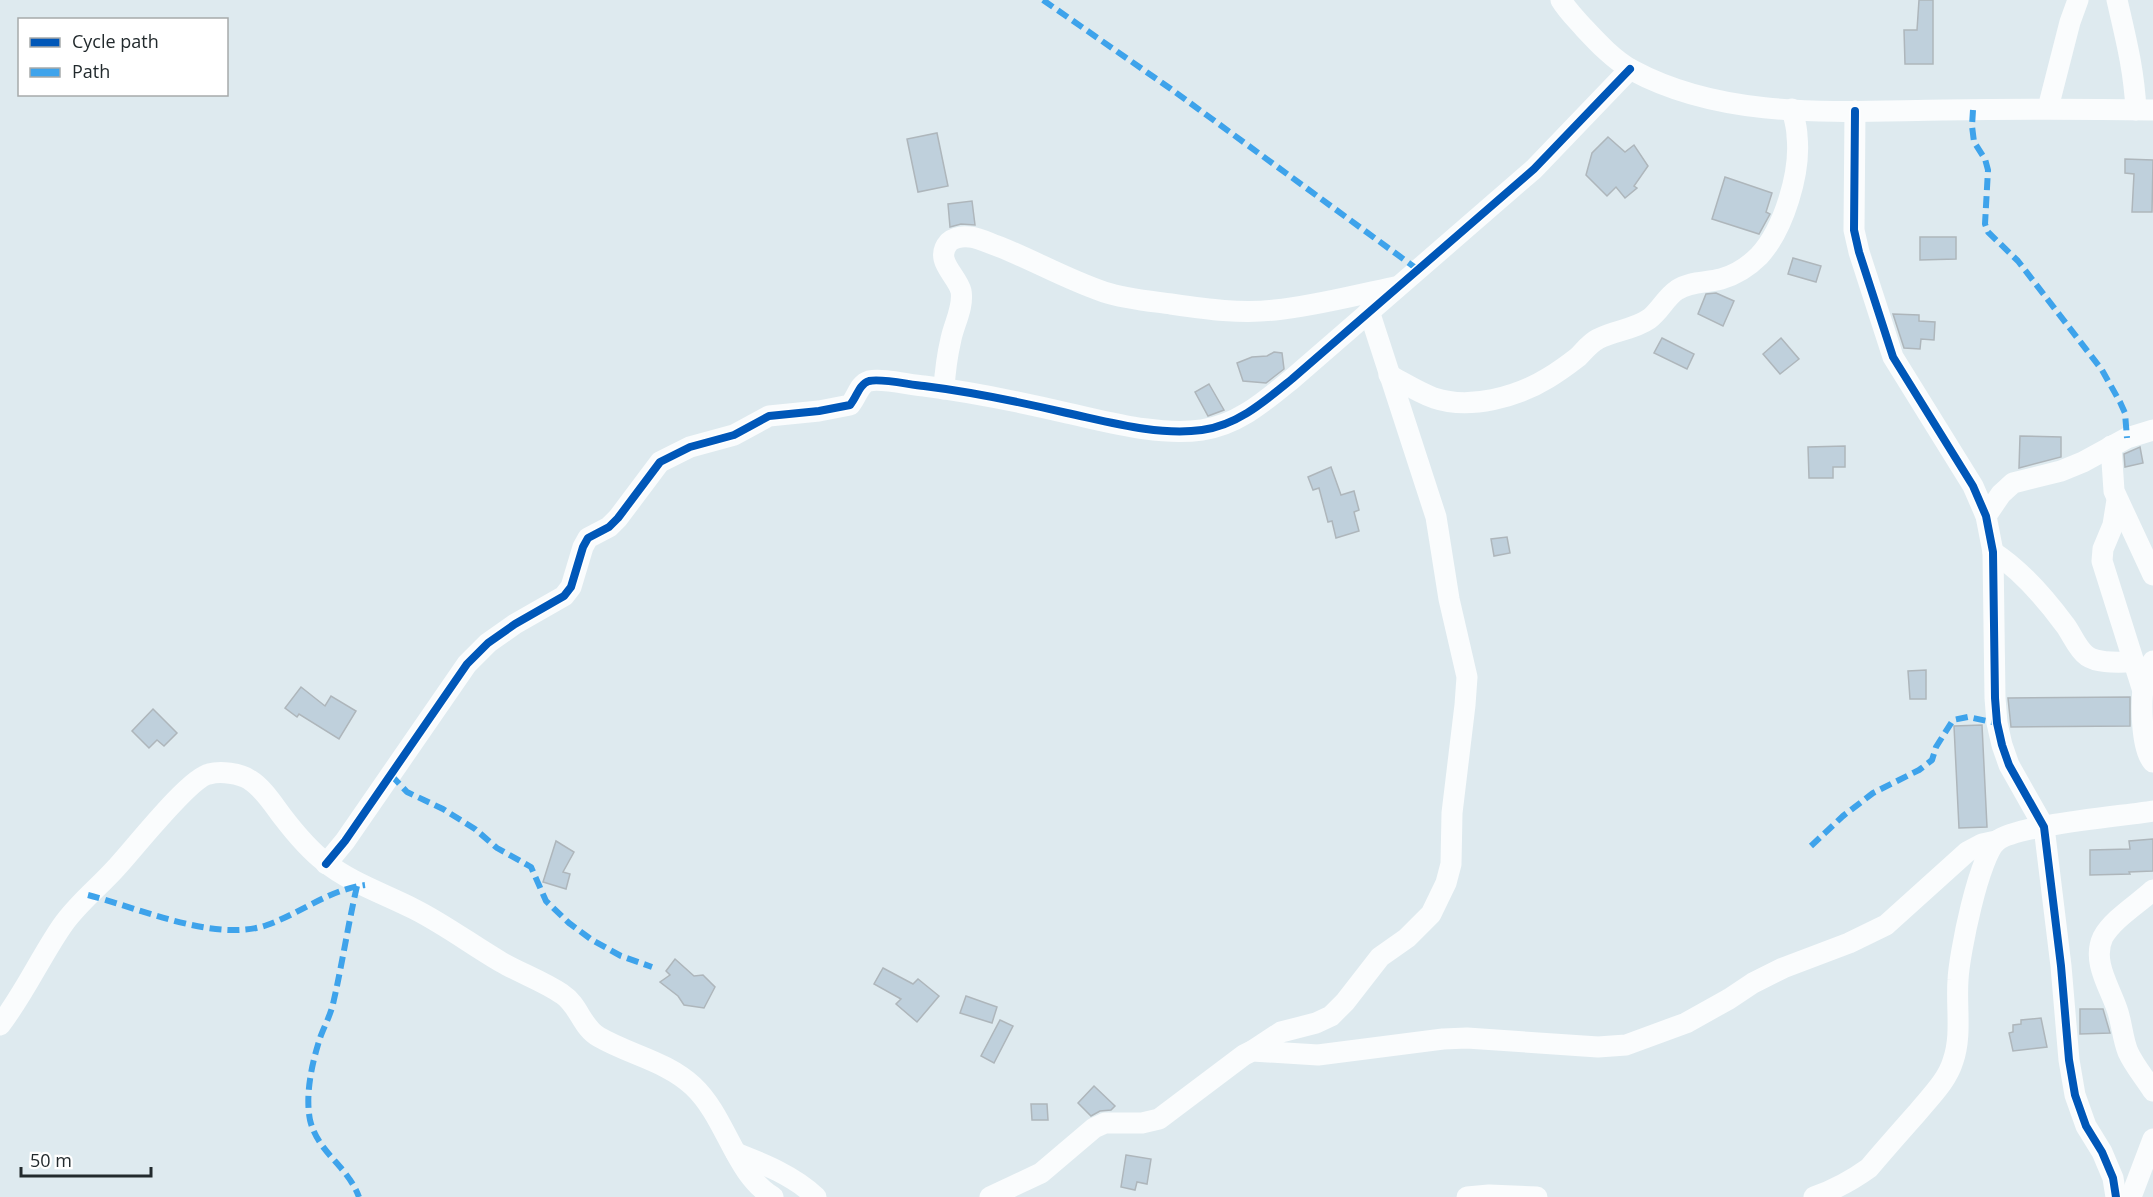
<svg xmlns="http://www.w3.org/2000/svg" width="2153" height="1197" font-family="'Open Sans',sans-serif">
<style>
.building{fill:#bfd0dc;stroke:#aeb6bb;stroke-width:1.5}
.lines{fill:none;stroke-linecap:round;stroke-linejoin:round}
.minor{stroke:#fafcfd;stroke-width:21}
.quiet{stroke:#3ea3eb;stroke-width:6;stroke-dasharray:12 6;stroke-linecap:butt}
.cycleway-casing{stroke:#fff;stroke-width:11}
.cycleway{stroke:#0057b8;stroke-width:8}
</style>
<rect width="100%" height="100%" fill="#deeaef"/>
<g class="building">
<path d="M1919,0H1933V64H1905L1904,30H1917Z"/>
<path d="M937,133L948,186L918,192L907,139Z"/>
<path d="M1608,137L1625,152L1634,145L1648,166L1634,186L1637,188L1625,198L1616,187L1607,196L1586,175L1592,153Z"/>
<path d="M2125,159L2153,160L2152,212H2132L2134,174L2125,173Z"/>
<path d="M1725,177L1772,193L1766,212L1770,214L1759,234L1712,219Z"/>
<path d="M972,201L975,225L961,224L950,227L948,204Z"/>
<path d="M1920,237H1956V259L1920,260Z"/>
<path d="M1793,258L1821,266L1816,282L1788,274Z"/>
<path d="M1716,293L1734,301L1723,326L1698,314L1706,294Z"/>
<path d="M1893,314L1919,315V321L1935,322L1934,340L1921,339L1920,349L1904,348Z"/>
<path d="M1662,338L1694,354L1687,369L1654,353Z"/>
<path d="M1781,338L1799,359L1780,374L1763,354Z"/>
<path d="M1274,352L1282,353L1284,369L1266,383L1243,381L1237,363L1252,357L1267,356Z"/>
<path d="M1209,384L1224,410L1208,416L1195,392Z"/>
<path d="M2020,436L2061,437V457L2019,468Z"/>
<path d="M1845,446V467H1833V478H1809L1808,447Z"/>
<path d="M2140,447L2143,463L2125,467L2124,454Z"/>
<path d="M1331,467L1341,495L1354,491L1359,510L1354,512L1359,531L1336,538L1332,521L1328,522L1319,488L1313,490L1308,477Z"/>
<path d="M1507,537L1510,553L1494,556L1491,539Z"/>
<path d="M1926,670V699H1910L1908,671Z"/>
<path d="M301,687L325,706L331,696L356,711L339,739L299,714L297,717L285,708Z"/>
<path d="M2130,697V726L2011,727L2008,698Z"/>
<path d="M153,709L177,733L164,746L157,740L149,748L132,731Z"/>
<path d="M1982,725L1987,827L1959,828L1954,726Z"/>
<path d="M2153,839V871L2129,872L2130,874L2090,875V850L2130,849L2129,841Z"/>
<path d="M556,841L574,852L563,872L570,874L566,889L543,882Z"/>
<path d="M675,959L694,976L703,975L715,987L704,1008L684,1005L678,996L660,982L670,975L666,971Z"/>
<path d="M883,968L913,984L918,979L939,996L917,1022L896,1004L901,999L874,984Z"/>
<path d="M966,996L997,1007L992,1023L960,1013Z"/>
<path d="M2080,1009H2103L2110,1033L2080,1034Z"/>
<path d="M2041,1018L2047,1047L2013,1051L2009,1033L2013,1032V1025L2021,1024V1020Z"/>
<path d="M1000,1020L1013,1026L994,1063L981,1056Z"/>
<path d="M1094,1086L1115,1106L1111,1110L1100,1111L1091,1116L1078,1103Z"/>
<path d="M1031,1104H1047L1048,1120H1032Z"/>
<path d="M1126,1155L1151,1159L1147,1184L1137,1182L1135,1190L1121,1187Z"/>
</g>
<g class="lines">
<g class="minor">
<path d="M1561,0C1567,10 1576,19 1584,28C1598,43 1614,60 1632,70C1726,121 1841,111 1944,110C2014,109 2083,109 2153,110"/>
<path d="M2117,0C2126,39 2134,70 2136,110"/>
<path d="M2048,108L2070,22L2078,0"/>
<path d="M1855,111L1854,230L1859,252L1893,357L1973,486L1986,516L1993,552L1995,698L1997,723L2002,745L2009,765L2044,827L2061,966L2069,1060L2075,1095L2086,1126L2102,1152L2113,1178L2116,1197"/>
<path d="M1389,375C1404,383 1418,392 1434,398C1470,410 1517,397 1548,378C1558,372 1569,364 1578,357C1584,351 1590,343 1598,339C1615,330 1633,330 1649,319C1660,311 1666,297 1677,290C1690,281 1706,283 1721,279C1735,275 1749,266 1759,256C1784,229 1801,172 1797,136C1797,127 1794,118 1792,109"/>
<path d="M944,389C945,372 947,356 951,339C954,324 964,307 961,291C957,275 933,260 949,242C955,237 962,236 970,237C980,238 991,244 1000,247C1035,261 1068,280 1104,292C1126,299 1149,301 1171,304C1206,309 1240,314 1275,310C1315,306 1356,295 1395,287"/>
<path d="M2111,446L2114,491L2153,575"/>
<path d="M2117,500L2113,525L2103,549L2102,561L2143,691"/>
<path d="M1986,516L2001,494L2013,483L2061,471L2083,462L2127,438L2153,430"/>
<path d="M1993,552C2021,570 2045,598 2065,625C2072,634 2077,649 2087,656C2099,664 2119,662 2133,662"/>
<path d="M2153,661C2151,665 2148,670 2146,674C2140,692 2140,748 2153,762"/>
<path d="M326,864L345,841L467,664L488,643L515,624L564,596L571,587L583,547L588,538L609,527L618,518L660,462L690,447L734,435L769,416L819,411L850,405C857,397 859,384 869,381C882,378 910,385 924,386C972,392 1020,402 1067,413C1109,422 1158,436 1202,430C1238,425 1265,401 1292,379L1534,169L1630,69"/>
<path d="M2153,890C2138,904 2113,919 2103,937C2091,962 2111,989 2118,1012C2122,1025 2123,1040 2128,1052C2135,1067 2145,1078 2153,1091"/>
<path d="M0,1025C24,994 40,958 62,926C77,904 98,888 116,868C133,850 189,778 209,774C220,771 240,773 250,780C263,788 273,804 282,816C295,833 308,849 325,862C351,883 385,894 414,909C444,924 472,945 501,962C520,973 543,981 562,994C579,1005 582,1028 599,1037C630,1055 666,1061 693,1086C727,1118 734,1173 773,1197"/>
<path d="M1252,1051L1281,1032L1316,1023L1331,1016L1345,1002L1380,957L1407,938L1431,914L1446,883L1451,864L1452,813L1465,705L1467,677L1449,599L1436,517L1369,311"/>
<path d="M736,1153C764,1164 794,1176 816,1197"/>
<path d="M990,1197L1041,1173L1094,1128L1105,1123H1142L1159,1119L1244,1055L1252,1051L1318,1055L1443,1039L1467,1038L1598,1047L1626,1045L1686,1023L1729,999L1753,983L1783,968L1849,943L1886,925L1967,852L1982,844L1996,841"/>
<path d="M1467,1197L1489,1195L1537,1197"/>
<path d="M1814,1197C1834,1190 1851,1181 1869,1168C1885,1149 1901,1131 1917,1113C1930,1097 1947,1081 1953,1061C1962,1035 1956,1007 1958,980C1959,955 1979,855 1997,841C2016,825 2123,816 2153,811"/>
<path d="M2131,1197L2153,1139"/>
</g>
<g class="quiet">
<path d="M1043,0L1171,89L1417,269"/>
<path d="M1973,110L1972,126L1974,142L1985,159L1988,170L1985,224L1988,232L2018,261L2102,370L2120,402L2125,413L2127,438"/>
<path d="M391,775L407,792L443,809L475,829L497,848L531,867L546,901L569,923L592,940L621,956L652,967"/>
<path d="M1811,846L1843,816L1873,793L1919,770L1932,760L1936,747L1953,720L1968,717L1997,723"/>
<path d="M357,886C348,925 342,965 333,1004C330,1016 324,1027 320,1038C312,1063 305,1094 310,1120C318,1153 347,1165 359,1197"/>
<path d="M88,895C139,908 216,943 267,925C301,913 328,890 365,885"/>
</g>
<g class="cycleway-casing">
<g id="cycleway">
<path d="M1855,111L1854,230L1859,252L1893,357L1973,486L1986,516L1993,552L1995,698L1997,723L2002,745L2009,765L2044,827L2061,966L2069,1060L2075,1095L2086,1126L2102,1152L2113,1178L2116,1197"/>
<path d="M326,864L345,841L467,664L488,643L515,624L564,596L571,587L583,547L588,538L609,527L618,518L660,462L690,447L734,435L769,416L819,411L850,405C857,397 859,384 869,381C882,378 910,385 924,386C972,392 1020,402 1067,413C1109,422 1158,436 1202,430C1238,425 1265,401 1292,379L1534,169L1630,69"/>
</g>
</g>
<use href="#cycleway" class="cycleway"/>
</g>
<rect x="18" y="18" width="210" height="78" fill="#ffffff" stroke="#a7aaab" stroke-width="1.5"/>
<rect x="30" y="38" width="30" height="9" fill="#0057b8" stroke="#a7aaab" stroke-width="1.5"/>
<text x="72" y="48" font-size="18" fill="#222a2d">Cycle path</text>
<rect x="30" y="68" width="30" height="9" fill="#3ea3eb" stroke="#a7aaab" stroke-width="1.5"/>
<text x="72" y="78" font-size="18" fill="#222a2d">Path</text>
<path d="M21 1167v9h130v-9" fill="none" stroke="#222a2d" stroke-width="3"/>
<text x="30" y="1167" font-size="18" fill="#222a2d" stroke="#ffffff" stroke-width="4.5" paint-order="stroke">50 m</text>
</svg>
